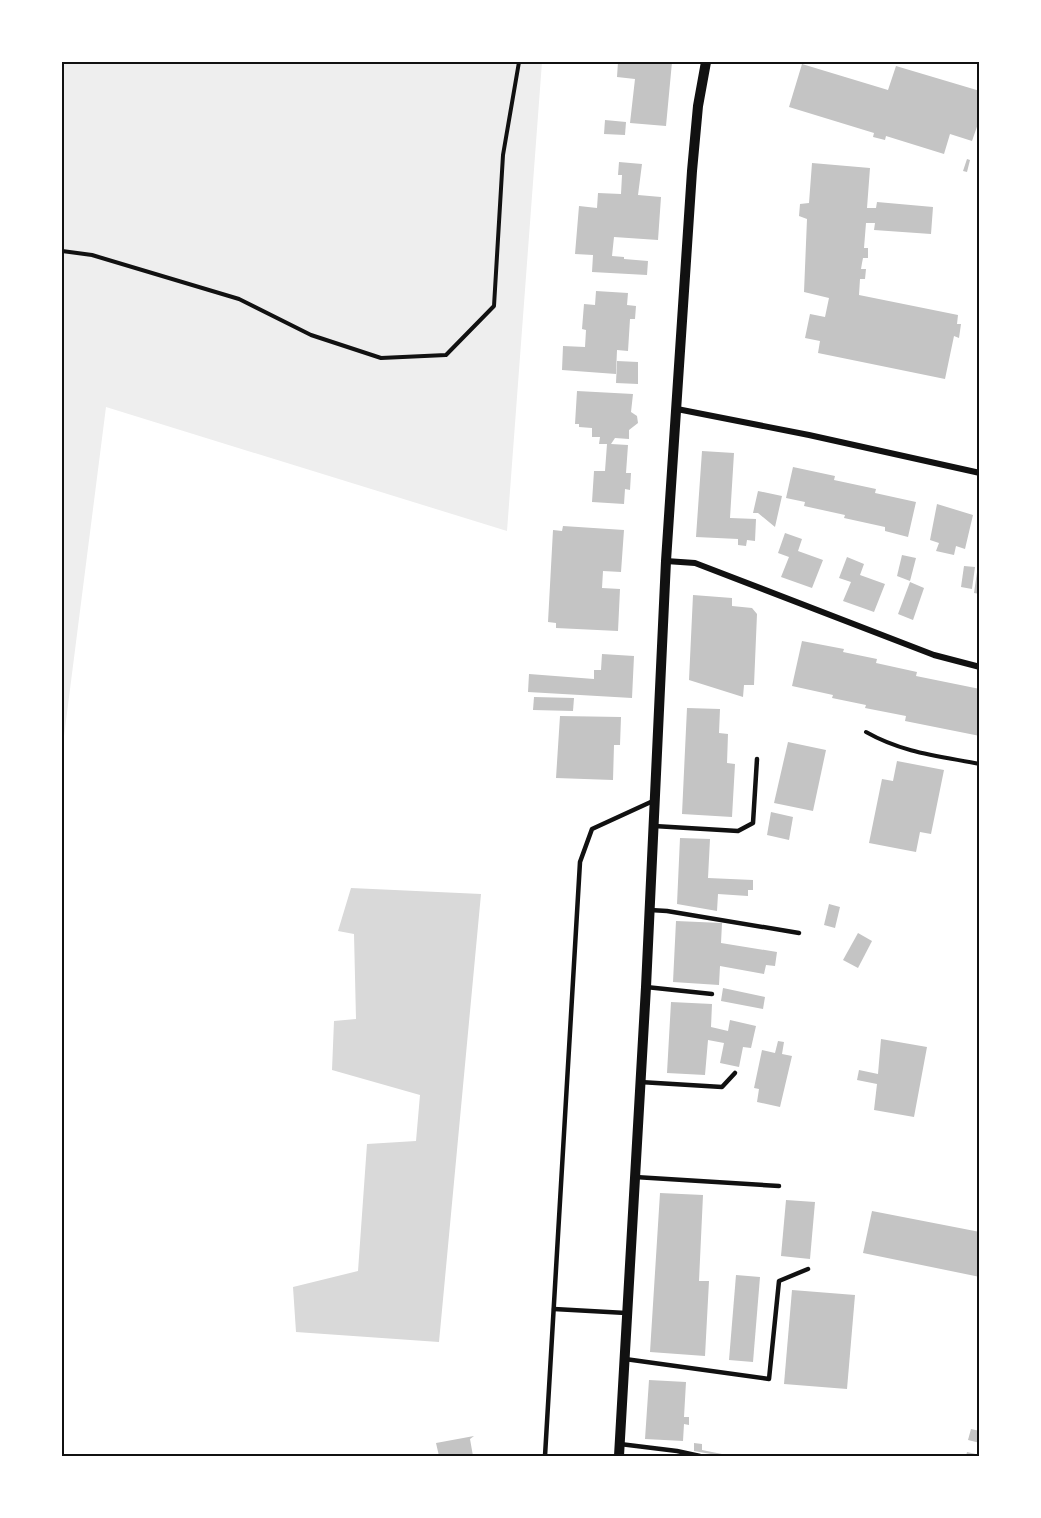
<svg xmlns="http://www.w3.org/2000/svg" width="1041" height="1518" font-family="Ubuntu,sans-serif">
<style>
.green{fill:#eee}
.water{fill:#d9d9d9}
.building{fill:#c4c4c4}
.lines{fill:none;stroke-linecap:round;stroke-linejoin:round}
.path{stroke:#111;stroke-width:4}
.service{stroke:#111;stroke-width:4.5}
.minor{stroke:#111;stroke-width:6}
.tertiary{stroke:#111;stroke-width:10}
.neatline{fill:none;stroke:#111;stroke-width:2}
</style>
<rect width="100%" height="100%" fill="#fff"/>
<path class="green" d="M62,62H542L507,531L106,407L62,752Z"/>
<path class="water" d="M351,888L481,894L439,1342L296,1332L293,1287L358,1271L367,1144L416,1141L420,1095L332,1070L334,1021L356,1019L354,934L338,931Z"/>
<g class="building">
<path d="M618,62H672L666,126L630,123L635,79L617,77Z"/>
<path d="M802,64L888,90L896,66L980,91V118L972,141L950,134L944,154L886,136L885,140L873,137L874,133L789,107Z"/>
<path d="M605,120L626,122L625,135L604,134Z"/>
<path d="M967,159L970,160L967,172L963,171Z"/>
<path d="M619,162L642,164L638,195L661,197L658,240L614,237L612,256L624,257V259L648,261L647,275L592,272L593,255L575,254L579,206L597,208L598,193L621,194L622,175H618Z"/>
<path d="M812,163L870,168L867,208H876L877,202L933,207L931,234L874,230L875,223H866L864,248H868V258H863L862,263L861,269H866L865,279H860L859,295L958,315L957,324H961L959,338L954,336L945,379L818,353L820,341L805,338L810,314L825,317L829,298L804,292L807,219L799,216L800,204L809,203Z"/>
<path d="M596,291L628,293L627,305L636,306L635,319H630L628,351L617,350L616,374L562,370L563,346L585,347L586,330L582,329L584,304L595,305Z"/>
<path d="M617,361L638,362V384L616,383Z"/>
<path d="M577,391L633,394L631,412L637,416L638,423L629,430V439L615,438L611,444L628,445L626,473H631L630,490L625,489L624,504L592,502L594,471H605L607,444H599L600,437H592V428L579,427V424H575Z"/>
<path d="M702,451L734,453L730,518L756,519L755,541L747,540L746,546L738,545V539L696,537Z"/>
<path d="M793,467L835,476L834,480L876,489L875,493L916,502L908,537L885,531V527L844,518L845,515L804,506L805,502L786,498Z"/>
<path d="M758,491L782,496L775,527L758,513H753Z"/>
<path d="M937,504L973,515L965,549L956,546L954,555L936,551L939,543L930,540Z"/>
<path d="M563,526L624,530L621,572L603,571L602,588L620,589L618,631L556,628V623L548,622L553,530L562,531Z"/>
<path d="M785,533L802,539L798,551L823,560L812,588L781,577L789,557L778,553Z"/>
<path d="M902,555L916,558L910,581L897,576Z"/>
<path d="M847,557L864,564L860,575L885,584L874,612L843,601L851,582L839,578Z"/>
<path d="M978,565H980V594L974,593Z"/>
<path d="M964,566L975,567L972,589L961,587Z"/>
<path d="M910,582L924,588L913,620L898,614Z"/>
<path d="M693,595L732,598V606L752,608L757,614L754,685H744L743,697L689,680Z"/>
<path d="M802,641L844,649L843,652L877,659L876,663L917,672L916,676L980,689V736L905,721L906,716L865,708L866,705L832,698L833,695L792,686Z"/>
<path d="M602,654L634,656L632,698L528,692L529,674L594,679V670H601Z"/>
<path d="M534,697L574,698L573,711L533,710Z"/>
<path d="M687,708L720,709L719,733L728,734L727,763L735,764L732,817L682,814Z"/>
<path d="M560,716L621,717L620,745H614L613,780L556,778Z"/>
<path d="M788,742L826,750L813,811L774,803Z"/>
<path d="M897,761L944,770L931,834L920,832L916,852L869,843L882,779L893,781Z"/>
<path d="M771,812L793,817L789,840L767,835Z"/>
<path d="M680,838L710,839L708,878L753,880V890H748V896L718,894L717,911L677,904Z"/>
<path d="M829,904L840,907L835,928L824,925Z"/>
<path d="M676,921L722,923L721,943L777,952L775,966L766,965L764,974L720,966L719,985L673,982Z"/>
<path d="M858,933L872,941L858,968L843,960Z"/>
<path d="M723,988L765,997L763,1009L721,1001Z"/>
<path d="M671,1002L712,1004L711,1027L728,1031L730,1020L756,1026L751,1048L743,1047L739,1067L720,1063L724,1043L708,1040L705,1075L667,1073Z"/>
<path d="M881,1039L927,1047L914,1117L874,1110L877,1084L857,1080L859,1070L878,1074Z"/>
<path d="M778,1041L784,1042L782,1054L792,1056L780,1107L757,1102L759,1089L754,1088L762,1050L775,1053Z"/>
<path d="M660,1193L703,1195L699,1281H709L705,1356L650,1352Z"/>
<path d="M786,1200L815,1202L810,1259L781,1256Z"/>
<path d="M872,1211L980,1232V1277L863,1253Z"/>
<path d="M736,1275L760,1277L753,1362L729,1360Z"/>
<path d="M792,1290L855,1295L847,1389L784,1384Z"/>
<path d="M649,1380L686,1382L684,1417H689V1425L684,1424L683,1441L645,1439Z"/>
<path d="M971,1429L980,1431V1443L968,1440Z"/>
<path d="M474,1436L470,1439L473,1456H439L436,1443Z"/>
<path d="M694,1443L702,1444V1450L722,1454V1456L694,1451Z"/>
<path d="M967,1452L980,1455V1456H966Z"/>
</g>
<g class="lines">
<g class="path">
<path d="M62,251L92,255L239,299L311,335L381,358L446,355L494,306L503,155L519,62"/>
<path d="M866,732C903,753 939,756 980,764"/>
</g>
<g class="service">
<path d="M654,826L738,831L753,823L757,759"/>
<path d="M650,910L667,911L799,933"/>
<path d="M646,987L712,994"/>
<path d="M640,1082L722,1087L735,1073"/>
<path d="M635,1177L779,1186"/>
<path d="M554,1309L626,1313"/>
<path d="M625,1359L769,1379L779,1281L808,1269"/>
<path d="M620,1444L677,1451L700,1456"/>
<path d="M545,1456L580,862L592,829L653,801"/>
</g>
<g class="minor">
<path d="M677,409L809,435L980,473"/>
<path d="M666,561L695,563L934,655L980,667"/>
</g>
<path class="tertiary" d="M619,1456L646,987L666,561L692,171L698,106L706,62"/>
</g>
<rect width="1041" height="1518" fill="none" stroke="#ffffff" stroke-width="126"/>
<rect x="63" y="63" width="915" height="1392" class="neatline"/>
</svg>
